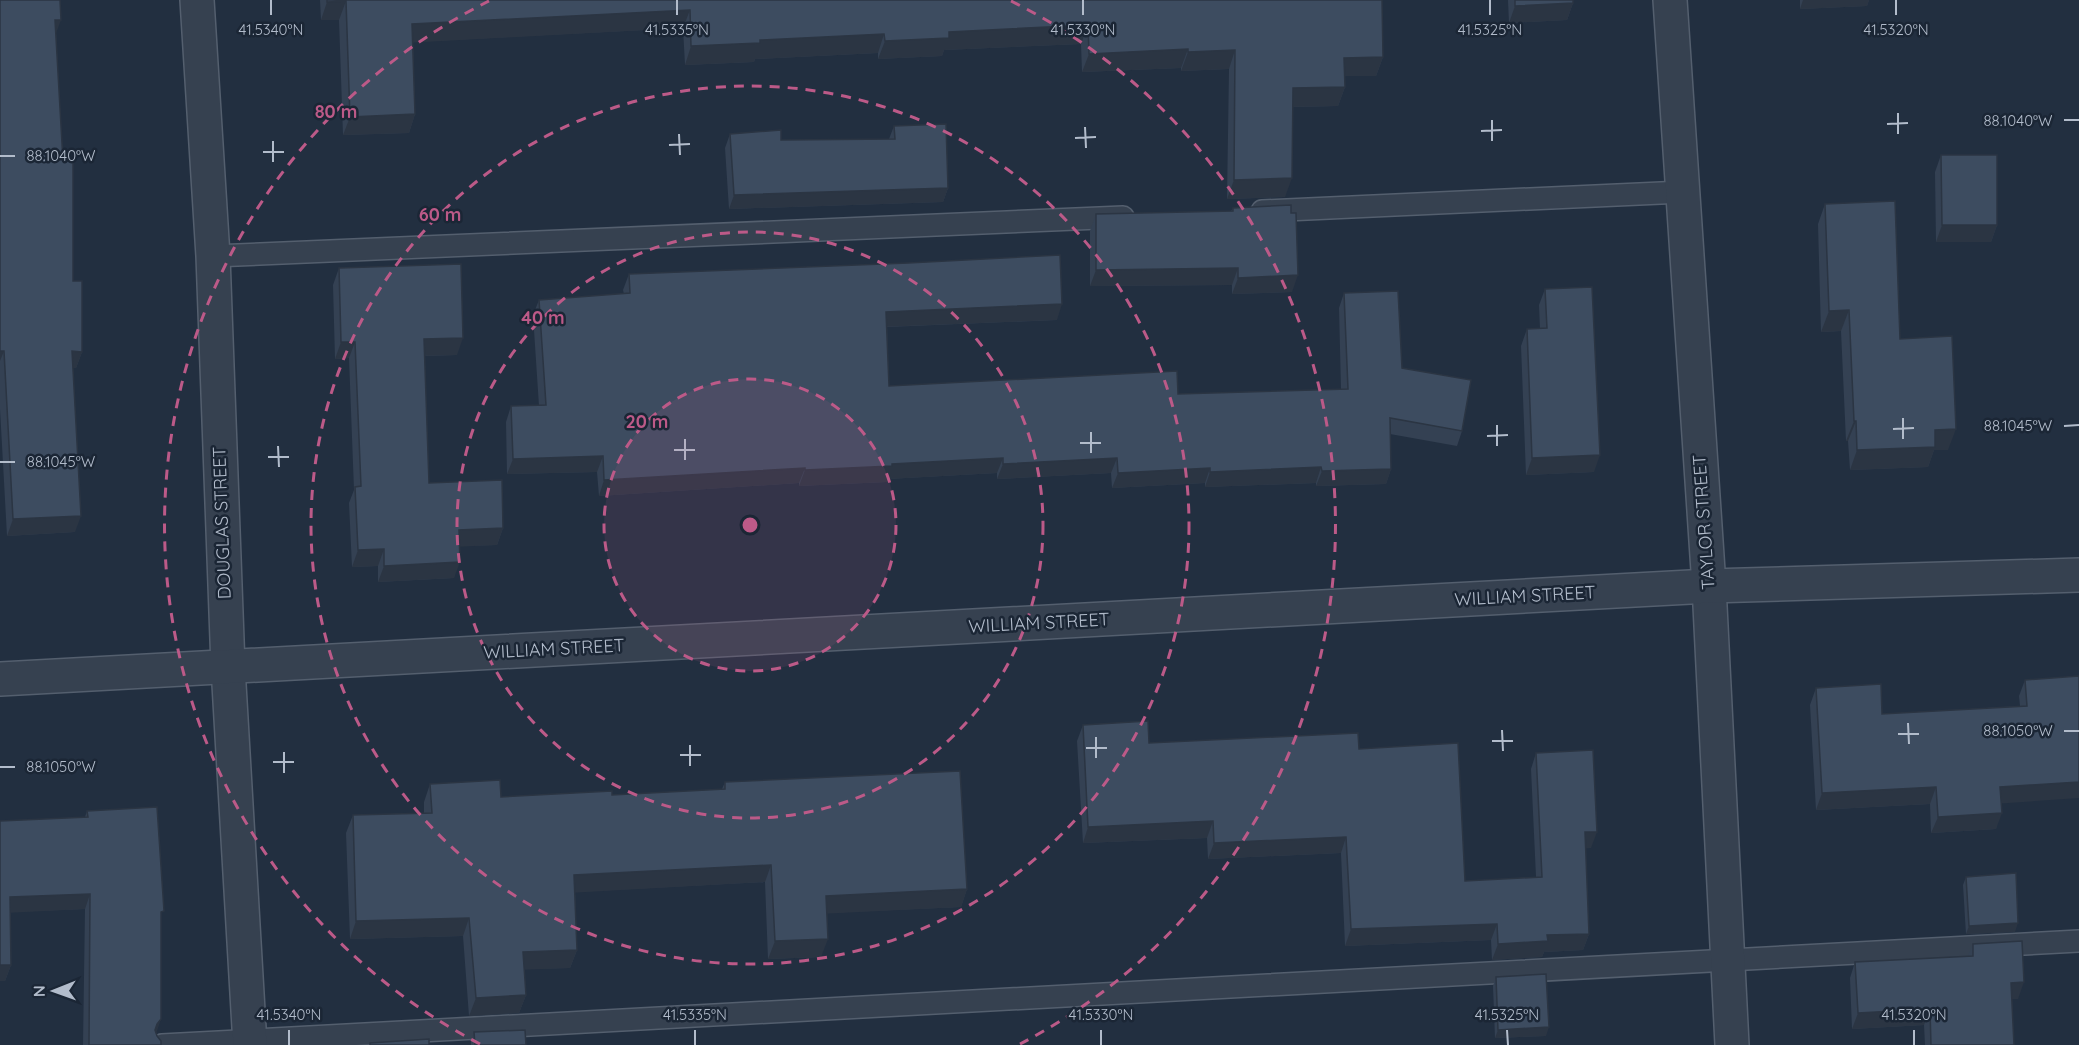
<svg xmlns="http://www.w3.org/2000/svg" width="2079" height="1045" font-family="Quicksand,sans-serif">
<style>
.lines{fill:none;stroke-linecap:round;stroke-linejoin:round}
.lane-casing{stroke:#545f6e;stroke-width:24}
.street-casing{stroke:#545f6e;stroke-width:36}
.lane{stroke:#364150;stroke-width:21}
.street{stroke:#364150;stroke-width:33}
.wall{fill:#344153}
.shaded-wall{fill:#2b3543}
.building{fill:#3d4c60;stroke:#2b3543;stroke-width:1.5}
.ticks{fill:none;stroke:#b2bccb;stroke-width:2}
.ring{fill:none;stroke:#bc5a88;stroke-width:3;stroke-dasharray:10 8}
.labels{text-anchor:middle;stroke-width:5;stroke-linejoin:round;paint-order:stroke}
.street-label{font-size:18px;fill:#b2bccb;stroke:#1b2635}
.ticks-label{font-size:15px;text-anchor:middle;fill:#b2bccb;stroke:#1b2635;stroke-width:5;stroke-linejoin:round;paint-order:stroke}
.centre{fill:#bc5a88;stroke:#1b2635;stroke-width:3}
.ring-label{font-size:18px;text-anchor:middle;font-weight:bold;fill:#bc5a88;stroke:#1b2635;stroke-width:5;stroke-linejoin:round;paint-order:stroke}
</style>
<rect width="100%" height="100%" fill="#222f40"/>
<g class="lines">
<g class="lane-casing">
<g id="lane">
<path d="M1262,211L1683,192"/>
<path d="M213,256L1123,217"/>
<path d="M162,1045L2079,941"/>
</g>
</g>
<g class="street-casing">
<g id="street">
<path d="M197,0L213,256L228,667L250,1045"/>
<path d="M1670,0L1709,586L1732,1045"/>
<path d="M0,679L1709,586L2079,575"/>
</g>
</g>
<use href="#lane" class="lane"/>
<use href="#street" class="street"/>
</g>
<g class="wall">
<path d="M0,0L56,34L63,161L73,281L82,352L76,368H73L75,532L7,536L0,409Z"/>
<path d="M320,0H1358L1383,57L1376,76H1344L1345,87L1338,106L1293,107L1285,197L1227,199L1229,69L1181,71V68L1082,72L1081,44L944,50L942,56L878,59V53L755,59L754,62L685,65L683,28L413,42L415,114L409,133L343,135L339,20H321Z"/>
<path d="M1508,0H1573V3L1567,20L1509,23Z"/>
<path d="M1800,0H1869L1867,6L1800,9Z"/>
<path d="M894,126L948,188L943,202L729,209L725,148L730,134L781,140L889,139Z"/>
<path d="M1941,155L1997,225L1991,242H1936L1935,172Z"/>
<path d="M1825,204L1900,339L1948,450H1934L1928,467L1850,470L1848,441H1846L1841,331L1821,332L1818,224Z"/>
<path d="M1233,208L1291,213L1292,292L1232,294V285L1090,286V231L1096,214L1231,211Z"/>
<path d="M339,268L457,355L424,356L429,483L503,528L497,545L459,546L454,578L378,582V566L352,567L349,503L354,490L349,358L335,359L333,285Z"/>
<path d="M629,274L1057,320L887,327L889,386L1178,394L1341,389L1339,308L1344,293L1402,368L1462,431L1457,446L1390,434L1391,469L1386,484L1316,486V483L1205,487V483L1112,488L1111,473L997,479V473L888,479L887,482L799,486V483L599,496L597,472L507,474L506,422L511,406H539L533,315L539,300L624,294L623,290Z"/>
<path d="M1545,289L1594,472L1526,475L1521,346L1527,329H1540L1539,305Z"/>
<path d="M2079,676L2001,803L1996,829L1931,833L1930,804L1816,810L1810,705L1816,688L1882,714L2020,706L2019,696L2025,680Z"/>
<path d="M1083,725L1149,743L1359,749L1465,881L1536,877L1531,769L1536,753L1591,848H1585L1589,934L1583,950L1544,952L1542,957L1492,960L1491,940L1345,946L1341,853L1208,859L1207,838L1083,843L1077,741Z"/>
<path d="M725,782L967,889L961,907L826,913L821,957L768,959L765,882L575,892L577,950L570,968L524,969L526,995L519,1013L469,1016L463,936L350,939L346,833L353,815L424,813V802L430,784L501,797L612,795L722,789Z"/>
<path d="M87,811L161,920L156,1033L161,1045H83L85,909L10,912L11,965L5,981L0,821L85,817Z"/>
<path d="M1966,877L2015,932L1966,934L1963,885Z"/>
<path d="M1973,944L2018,999H2012L2014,1045H1925L1924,1025L1852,1029L1850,978L1855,962L1968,956Z"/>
<path d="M1496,977L1546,1036L1495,1038L1493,986Z"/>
<path d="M474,1032L526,1045H471V1041Z"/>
</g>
<g class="shaded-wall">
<path d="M1803,0H1869L1867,6L1800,9Z"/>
<path d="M346,1L339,20H321L327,2Z"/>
<path d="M1573,3L1567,20L1509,23L1515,6Z"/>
<path d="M690,10L683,28L405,43L412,24Z"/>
<path d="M55,20H61L55,36Z"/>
<path d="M1088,25L1081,44L944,50L942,56L878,59L885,41L949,32Z"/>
<path d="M884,34L878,53L755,59L754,62L685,65L691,46L760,40Z"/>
<path d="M1188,49L1181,68L1082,72L1089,54Z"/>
<path d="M1235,50L1229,69L1181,71L1188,52Z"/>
<path d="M1383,57L1376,76H1337L1344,58Z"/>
<path d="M1345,87L1338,106L1287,107L1293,88Z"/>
<path d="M415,114L409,133L343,135L350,117Z"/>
<path d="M1292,178L1285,197L1227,199L1234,180Z"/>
<path d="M948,188L943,202L729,209L734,195Z"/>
<path d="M1942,225H1997L1991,242H1936Z"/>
<path d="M1238,268L1232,285L1090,286L1096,270Z"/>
<path d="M1298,275L1292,292L1232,294L1238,278Z"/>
<path d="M1062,304L1057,320L880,327L886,312Z"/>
<path d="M1849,310L1841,331L1821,332L1829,311Z"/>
<path d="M463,338L457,355L417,356L424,339Z"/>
<path d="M341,342H355L349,358L335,359Z"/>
<path d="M0,351H4L0,361Z"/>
<path d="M72,351L82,352L76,368H66Z"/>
<path d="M1854,421H1856L1848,441H1846Z"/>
<path d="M1956,429L1948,450H1934L1928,467L1850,470L1857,450L1935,430Z"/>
<path d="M1600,455L1594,472L1526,475L1532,458Z"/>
<path d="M603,456L597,472L507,474L513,459Z"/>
<path d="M1003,458L997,473L888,479L887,482L799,486L805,470L892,464Z"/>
<path d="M1117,458L1111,473L997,479L1003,464Z"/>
<path d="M1321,467L1316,483L1205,487L1210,472Z"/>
<path d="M805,468L799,483L599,496L604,480Z"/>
<path d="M1210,468L1205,483L1112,488L1118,473Z"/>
<path d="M1391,469L1386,484L1316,486L1322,471Z"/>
<path d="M81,516L75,532L7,536L13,519Z"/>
<path d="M503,528L497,545L452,547L459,530Z"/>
<path d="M384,549L378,566L352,567L358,550Z"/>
<path d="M460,562L454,578L378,582L384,566Z"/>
<path d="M2079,782V798L1994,804L2000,787Z"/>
<path d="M1936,787L1930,804L1816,810L1822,793Z"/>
<path d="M2002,813L1996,829L1931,833L1938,817Z"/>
<path d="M1213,821L1207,838L1083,843L1088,827Z"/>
<path d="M1585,832H1597L1591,848L1579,849Z"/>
<path d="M1346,837L1341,853L1208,859L1214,843Z"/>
<path d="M771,865L765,882L568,893L574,875Z"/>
<path d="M967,889L961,907L819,914L826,896Z"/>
<path d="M90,894L85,909L5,913L10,897Z"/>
<path d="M469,918L463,936L350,939L356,921Z"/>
<path d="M2018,923L2015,932L1966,934L1969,926Z"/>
<path d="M1497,924L1491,940L1345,946L1351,929Z"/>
<path d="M1589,934L1583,950L1544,952L1542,957L1492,960L1498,944L1547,935Z"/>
<path d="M828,939L821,957L768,959L775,941Z"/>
<path d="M577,950L570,968L516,970L523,952Z"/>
<path d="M0,965H11L5,981H0Z"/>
<path d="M2024,982L2018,999H2005L2011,983Z"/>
<path d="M526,995L519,1013L469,1016L476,998Z"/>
<path d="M1930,1009L1924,1025L1852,1029L1858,1013Z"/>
<path d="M161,1019L156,1034L151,1039L157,1024Z"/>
<path d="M1549,1027L1546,1036L1495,1038L1498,1030Z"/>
</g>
<g class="building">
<path d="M0,0H60L61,20H55L63,161H73V281H82V352L72,351L81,516L13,519L4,351H0Z"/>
<path d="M327,0H1382L1383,57L1344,58L1345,87L1293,88L1292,178L1234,180L1235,50L1188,52V49L1089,54L1088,25L949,32V38L885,41L884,34L760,40V43L691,46L690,10L412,24L415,114L350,117L346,1L327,2Z"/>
<path d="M1515,0H1573V3L1515,6Z"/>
<path d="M946,124L948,188L734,195L730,134L781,130V140L895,139L894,126Z"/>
<path d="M1941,155H1997V225H1942Z"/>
<path d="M1895,201L1900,339L1952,336L1956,429L1935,430V447L1857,450L1856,421H1854L1849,310L1829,311L1825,204Z"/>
<path d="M1291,205V213H1296L1298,275L1238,278V268L1096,270V214L1233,211V208Z"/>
<path d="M1060,255L1062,304L886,312L889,386L1177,371L1178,394L1348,389L1344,293L1398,291L1402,368L1471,380L1462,431L1390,418L1391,469L1322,471L1321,467L1210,472V468L1118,473L1117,458L1003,464V458L892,464V466L805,470V468L604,480L603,456L513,459L511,406L546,405L539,300L630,293L629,274L908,263Z"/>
<path d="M461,264L463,338L424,339L429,483L502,480L503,528L459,530L460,562L384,566V549L358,550L355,487L361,486L355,342H341L339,268Z"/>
<path d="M1592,287L1600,455L1532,458L1527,329L1547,328L1545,289Z"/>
<path d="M2079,676V782L2000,787L2002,813L1938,817L1936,787L1822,793L1816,688L1881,684L1882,714L2027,706L2025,680Z"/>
<path d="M1148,721L1149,743L1358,733L1359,749L1458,743L1465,881L1542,877L1536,753L1593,750L1597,832H1585L1589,934L1547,935L1548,941L1498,944L1497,924L1351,929L1346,837L1214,843L1213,821L1088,827L1083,725Z"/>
<path d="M960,771L967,889L826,896L828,939L775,941L771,865L574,875L577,950L523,952L526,995L476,998L469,918L356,921L353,815L432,813L430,784L500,780L501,797L612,791V795L725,789V782Z"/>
<path d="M157,807L164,911L161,912V1019L157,1024L155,1030L157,1036L161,1041V1045H89L90,894L10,897L11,965H0V821L88,817L87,811Z"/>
<path d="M2016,873L2018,923L1969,926L1966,877Z"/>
<path d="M2022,941L2024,982L2011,983L2014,1045H1931L1930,1009L1858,1013L1855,962L1973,956V944Z"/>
<path d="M1546,974L1549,1027L1498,1030L1496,977Z"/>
<path d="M525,1030L526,1045H475L474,1032Z"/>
<path d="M429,1039V1045H370V1043Z"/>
</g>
<path class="ticks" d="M271,0V15M677,0V15M1083,0V15M1490,0V15M1896,0V15M1898,113V134M1492,120V141M2064,120H2079M1887,124L1908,123M1085,127L1086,148M1481,131L1502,130M679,134L680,155M1075,138L1096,137M273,141V162M669,145L690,144M263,152H284M0,156H15M1903,418V439M1497,425V446M2064,426L2079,425M1893,429L1914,428M1091,432V453M1487,436L1508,435M685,439V460M1080,443H1101M278,446L279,467M674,450H695M268,457H289M0,462H15M1908,723L1909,744M1502,730L1503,751M2064,731H2079M1898,734H1919M1096,737V758M1492,741H1513M690,745V766M1086,748H1107M284,752V773M680,755H701M273,762H294M0,767H15M289,1030V1045M695,1030V1045M1101,1030V1045M1507,1030L1508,1045M1914,1030V1045"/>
<circle cx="750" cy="525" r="146" fill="#bc5a88" fill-opacity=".12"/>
<g class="ring">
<circle cx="750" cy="525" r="146"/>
<circle cx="750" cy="525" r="293"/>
<circle cx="750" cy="525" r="439"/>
<path d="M480 1044A585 585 0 0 1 489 1M1011 1A585 585 0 0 1 1020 1044"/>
</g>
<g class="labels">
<g class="street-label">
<text transform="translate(1704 522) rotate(-94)" y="6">TAYLOR STREET</text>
<text transform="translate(222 523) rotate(-92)" y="6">DOUGLAS STREET</text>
<text transform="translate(1525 596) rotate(-3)" y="6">WILLIAM STREET</text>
<text transform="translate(1039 623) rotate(-3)" y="6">WILLIAM STREET</text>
<text transform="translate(554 649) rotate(-3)" y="6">WILLIAM STREET</text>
</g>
</g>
<g class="ticks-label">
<text x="271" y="35">41.5340°N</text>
<text x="677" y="35">41.5335°N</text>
<text x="1083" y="35">41.5330°N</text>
<text x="1490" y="35">41.5325°N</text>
<text x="1896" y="35">41.5320°N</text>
<text x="2018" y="126">88.1040°W</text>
<text x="61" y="161">88.1040°W</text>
<text x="2018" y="431">88.1045°W</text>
<text x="61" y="467">88.1045°W</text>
<text x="2018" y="736">88.1050°W</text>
<text x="61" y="772">88.1050°W</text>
<text x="289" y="1020">41.5340°N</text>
<text x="695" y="1020">41.5335°N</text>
<text x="1101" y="1020">41.5330°N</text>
<text x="1507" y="1020">41.5325°N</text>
<text x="1914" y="1020">41.5320°N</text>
</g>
<circle cx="750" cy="525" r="9" class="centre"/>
<g class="ring-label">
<text x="336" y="118">80 m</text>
<text x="440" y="221">60 m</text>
<text x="543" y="324">40 m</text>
<text x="647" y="428">20 m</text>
</g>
<g transform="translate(54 991) rotate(269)" stroke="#1b2635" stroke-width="4.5" paint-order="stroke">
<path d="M0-4.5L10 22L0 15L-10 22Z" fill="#b2bccb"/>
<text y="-9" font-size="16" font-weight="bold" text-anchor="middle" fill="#b2bccb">N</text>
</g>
</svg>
